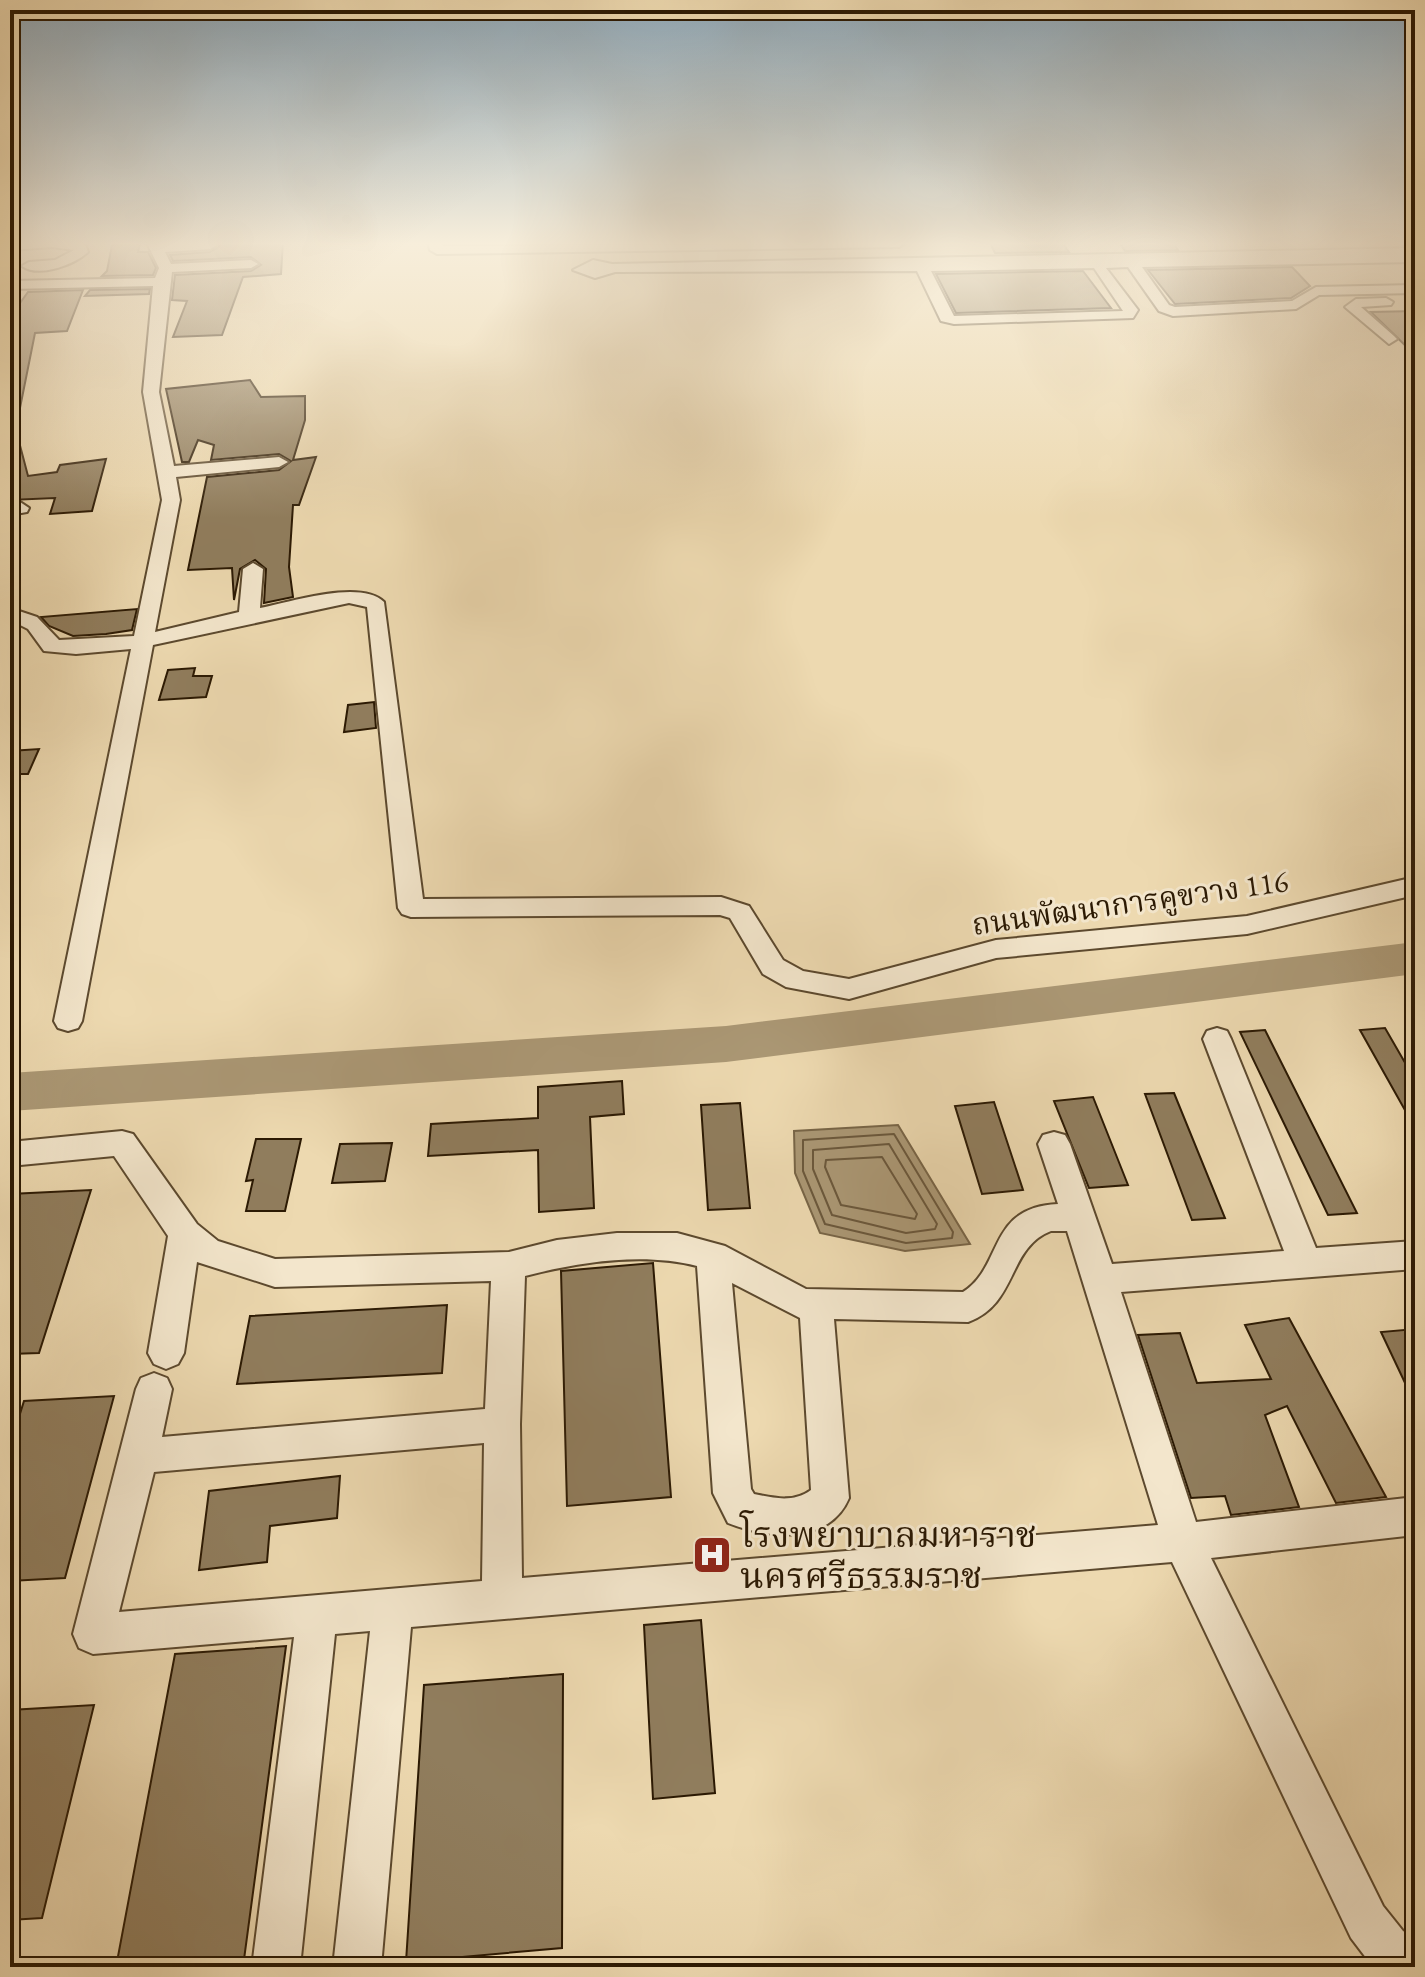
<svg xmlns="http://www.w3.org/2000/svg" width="1425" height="1977" font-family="'EB Garamond','Noto Serif Thai',serif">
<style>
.water{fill:#ab9875;stroke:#786547;stroke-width:2}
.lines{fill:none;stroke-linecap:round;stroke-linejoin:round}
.shore{stroke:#6b583c;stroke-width:2}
.river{fill:#ab9875;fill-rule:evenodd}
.building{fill:#907d5d;stroke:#2b1903;stroke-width:2}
.minor-casing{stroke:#5c492e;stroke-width:4}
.major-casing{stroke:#2b1903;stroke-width:4}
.minor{fill:#f3e6cc;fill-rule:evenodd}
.major{fill:#edd9b0;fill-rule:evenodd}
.labels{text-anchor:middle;stroke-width:6;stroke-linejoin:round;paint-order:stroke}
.street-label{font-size:30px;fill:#2b1903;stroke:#f3e6cc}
.near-poi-label{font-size:36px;fill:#2b1903;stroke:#f3e6cc;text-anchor:start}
</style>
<rect width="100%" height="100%" fill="#edd9b0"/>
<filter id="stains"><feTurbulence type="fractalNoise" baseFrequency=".0025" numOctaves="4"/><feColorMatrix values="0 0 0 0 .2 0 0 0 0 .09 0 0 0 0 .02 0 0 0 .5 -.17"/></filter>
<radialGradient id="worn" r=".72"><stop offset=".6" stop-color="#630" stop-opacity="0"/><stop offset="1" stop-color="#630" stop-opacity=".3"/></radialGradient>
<path class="water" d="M898,1125L970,1244L905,1251L820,1233L795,1173L794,1131Z"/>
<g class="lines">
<g class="shore">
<path d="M894,1134L953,1232L952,1238L906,1243L825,1224L803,1171V1140Z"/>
<path d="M889,1144L937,1224L935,1229L906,1233L832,1215L813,1169V1150Z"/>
<path d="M882,1157L917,1214L915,1219L841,1205L825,1167L826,1160Z"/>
</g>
<path class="river" d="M1415,942V974L726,1062L10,1111V1073L726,1026Z"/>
</g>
<g class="building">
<path d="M217,241H245L247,244L283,241L281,274L243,277L222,335L173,337L187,301L172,300L175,275L251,271L261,265L251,257L173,261L170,255L210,252L220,246Z"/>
<path d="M989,241H1061L1069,252L995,253Z"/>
<path d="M1118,241H1172L1178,250L1125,251Z"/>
<path d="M140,244L138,252H148L156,268L153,275L102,276L107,271L112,245Z"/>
<path d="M1292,267L1310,286L1291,298L1175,304L1148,270Z"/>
<path d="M1083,271L1111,308L956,313L936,274Z"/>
<path d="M150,289L149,294L85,296L90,290Z"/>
<path d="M83,290L67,331L35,333L20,408L10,407V317L28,292Z"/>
<path d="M1415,311V355L1371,312Z"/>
<path d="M250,380L261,397L305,396V420L293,460L316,457L299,505H293L289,567L293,597L264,603L266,569L255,560L240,569L234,600L232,568L188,570L207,477L279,470L291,461L279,454L211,460L214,445L198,440L189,462H182L166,389Z"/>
<path d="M17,434L28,476L57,472L60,465L106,459L92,511L50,514L55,498L10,500V435Z"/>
<path d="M137,609L132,630L106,634L73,636L49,626L41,617Z"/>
<path d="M195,668L193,676H212L206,697L159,700L168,670Z"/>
<path d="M374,702L376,728L344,732L348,705Z"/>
<path d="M39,749L28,774H10V751Z"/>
<path d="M1385,1028L1415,1080V1128L1360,1030Z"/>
<path d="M1265,1030L1357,1213L1328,1215L1240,1032Z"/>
<path d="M622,1081L624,1114L590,1117L594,1208L539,1212L538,1150L428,1156L431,1124L538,1118V1087Z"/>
<path d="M1174,1093L1225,1218L1192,1220L1145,1094Z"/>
<path d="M1093,1097L1128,1185L1089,1188L1054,1101Z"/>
<path d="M994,1102L1023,1190L982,1194L955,1106Z"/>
<path d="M740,1103L750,1208L708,1210L701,1105Z"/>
<path d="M256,1139H301L285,1211H246L253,1180L246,1181Z"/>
<path d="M392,1143L385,1181L332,1183L340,1144Z"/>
<path d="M91,1190L39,1353L10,1354V1194Z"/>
<path d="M653,1263L671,1497L567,1506L561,1271Z"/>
<path d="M447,1305L442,1373L237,1384L250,1316Z"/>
<path d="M1289,1318L1386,1497L1336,1503L1287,1406L1265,1415L1299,1507L1231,1515L1225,1496L1191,1498L1138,1335L1180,1333L1197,1383L1271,1379L1245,1325Z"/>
<path d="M1415,1329V1404L1381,1332Z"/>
<path d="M114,1396L65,1578L10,1581V1446L24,1401Z"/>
<path d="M340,1476L337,1518L270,1526L267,1562L199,1570L209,1491Z"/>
<path d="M701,1620L715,1793L653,1799L644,1625Z"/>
<path d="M286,1646L243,1967H116L175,1654Z"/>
<path d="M563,1674L562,1948L406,1962L424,1685Z"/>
<path d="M94,1705L42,1918L10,1920V1710Z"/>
</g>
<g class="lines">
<g class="minor-casing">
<g id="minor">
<path d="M68,241L85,244L88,252C74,265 39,278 22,266L29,262L55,260L74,250L52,247L10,250V242Z"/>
<path d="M146,241H211L217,245L210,249L165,252L171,264L251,260L258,264L251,268L172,272L159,392L174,466L279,457L288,462L279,467L176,477L180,500L155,632L239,612L243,569L253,563L263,569L260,608C291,602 361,579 384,602L423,899L721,897L749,906L783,960L803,971L849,979L996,940L1247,916L1415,877V895L1247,934L996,958L849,999L786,987L763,974L730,918L720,915L411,917L402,914L398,908L367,607L349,603L153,645L82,1021L78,1028L68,1031L58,1028L54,1021L131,649L76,654L44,651L28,629L10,620V608L37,617L59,640L134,636L162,500L143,392L153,286L10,289V281L155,278L159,268Z"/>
<path d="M428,241H442L443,246L906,243L899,247L437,254L430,250Z"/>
<path d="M1415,248V262L1142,267L1169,305L1175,307L1292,301L1316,287L1415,285V293L1319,295L1296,309L1173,316L1159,311L1128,267L1106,268L1138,310L1133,318L954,324L941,321L917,271L615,272L595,278L573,270L593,260L612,264ZM1094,268L1123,311L954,316L931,271Z"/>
<path d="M1386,298L1393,302L1391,305L1361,307L1394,336L1397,339L1389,344L1345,307L1356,299Z"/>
<path d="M10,503L20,502L29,508L27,512L10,515Z"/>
<path d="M1217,1028L1227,1031L1231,1039L1316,1248L1415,1241V1269L1121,1292L1196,1522L1415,1497V1535L1211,1558L1383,1906L1403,1931L1415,1938V1967H1373L1351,1938L1172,1562L411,1627L381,1967H333L370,1631L335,1634L300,1967H252L294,1637L93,1654L79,1648L73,1634L136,1389L141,1378L154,1373L167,1378L172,1389L162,1437L485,1409L491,1281L275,1287L197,1262L184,1353L178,1364L166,1369L154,1364L148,1353L168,1236L114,1156L10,1166V1142L122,1131L133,1134L197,1224L218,1241L275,1259L509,1252L557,1240L617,1233H677L725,1246L806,1289L963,1292C1004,1266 987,1207 1058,1204L1038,1144L1043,1135L1054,1132L1065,1135L1070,1144L1112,1264L1284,1251L1203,1039L1207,1031ZM1051,1231H1067L1158,1525L522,1578L520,1424L525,1276C579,1262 643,1252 697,1266L713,1493L728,1523C768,1539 829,1545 849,1498L834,1319L968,1322C1018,1304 1007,1248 1051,1231ZM732,1283L800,1318L811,1490C793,1503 774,1498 754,1494L751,1489ZM484,1443L482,1581L119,1612L154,1472Z"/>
</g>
</g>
<g class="major-casing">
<path id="major" d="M1399,241H1415V252Z"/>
</g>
<use href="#minor" class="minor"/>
<use href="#major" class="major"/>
</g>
<linearGradient id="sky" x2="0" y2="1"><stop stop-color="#8fa9ba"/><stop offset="0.47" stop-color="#f7eedb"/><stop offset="1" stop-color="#f7eedb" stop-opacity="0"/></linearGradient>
<rect width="1425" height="518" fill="url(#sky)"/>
<defs>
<g id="hospital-square" transform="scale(2)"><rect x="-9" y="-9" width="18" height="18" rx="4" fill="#8f2418" stroke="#f3e6cc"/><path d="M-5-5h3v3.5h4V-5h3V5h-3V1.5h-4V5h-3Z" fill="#fff"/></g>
</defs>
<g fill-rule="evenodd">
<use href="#hospital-square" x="712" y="1555"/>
</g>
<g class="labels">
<g class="street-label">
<text transform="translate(1130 903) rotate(-8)" y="10">ถนนพัฒนาการคูขวาง 116</text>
</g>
<g class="near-poi-label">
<text x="740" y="1547">โรงพยาบาลมหาราช<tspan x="740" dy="41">นครศรีธรรมราช</tspan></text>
</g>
</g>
<rect width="1425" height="1977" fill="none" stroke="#edd9b0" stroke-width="40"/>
<rect x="12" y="12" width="1401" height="1953" fill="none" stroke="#2b1903" stroke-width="4"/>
<rect x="20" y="20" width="1385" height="1937" fill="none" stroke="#2b1903" stroke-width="2"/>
<rect width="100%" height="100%" filter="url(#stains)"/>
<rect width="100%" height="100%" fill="url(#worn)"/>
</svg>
